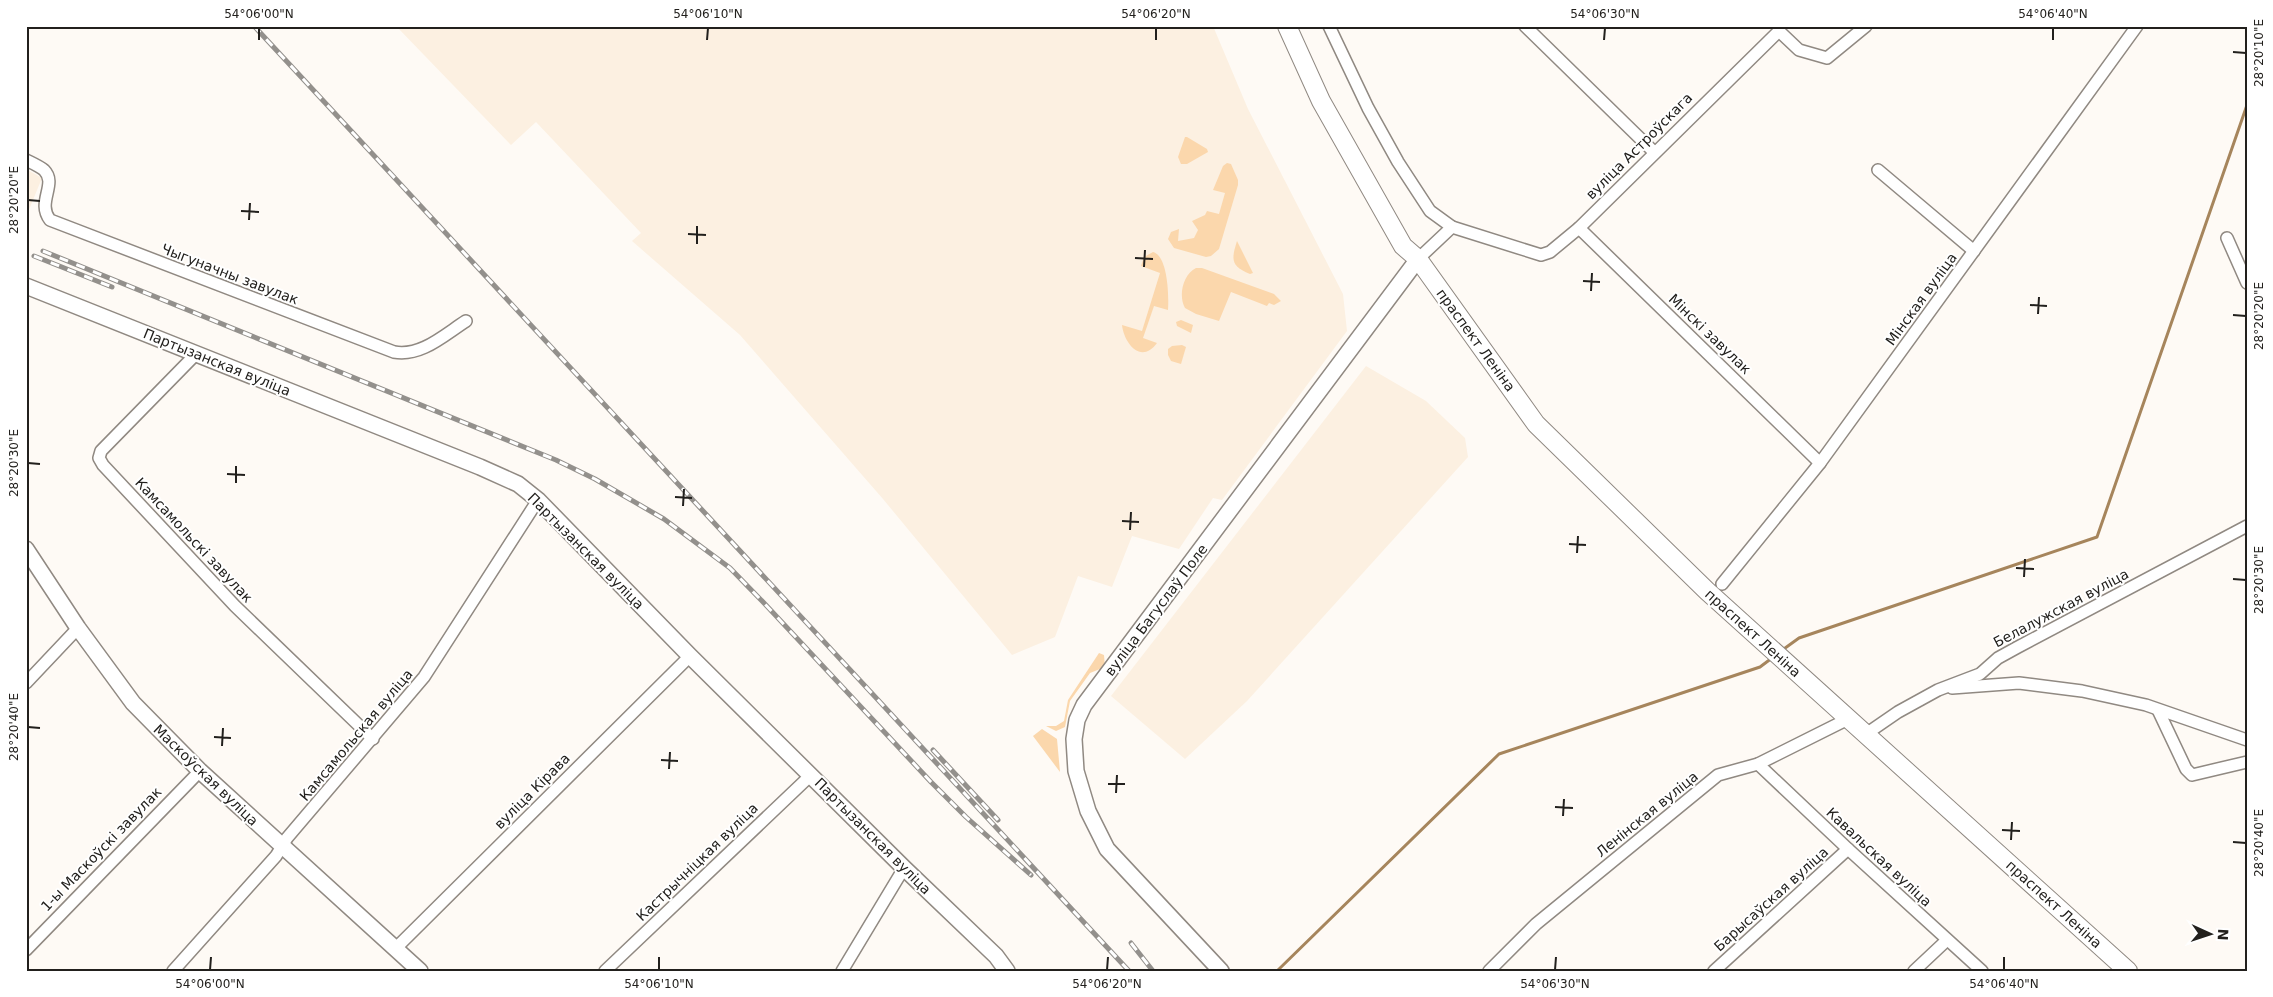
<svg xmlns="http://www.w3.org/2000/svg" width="2273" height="997" font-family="'DejaVu Sans',sans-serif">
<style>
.built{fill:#fcf0e1}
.green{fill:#fbd7ac}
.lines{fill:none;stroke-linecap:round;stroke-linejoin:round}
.stream{stroke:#a6855c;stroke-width:3}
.street-casing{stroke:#908982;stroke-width:14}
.secondary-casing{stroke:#908982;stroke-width:18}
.primary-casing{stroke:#908982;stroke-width:20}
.street{stroke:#fff;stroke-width:11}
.secondary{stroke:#fff;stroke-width:15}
.primary{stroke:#fff;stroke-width:18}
.rail-casing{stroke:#93908c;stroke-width:5}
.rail{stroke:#fff;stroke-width:3;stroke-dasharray:9;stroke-linecap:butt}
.ticks{fill:none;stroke:#22201d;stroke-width:2}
.labels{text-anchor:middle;stroke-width:4;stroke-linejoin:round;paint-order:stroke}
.street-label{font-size:14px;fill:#22201d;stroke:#fff}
.neatline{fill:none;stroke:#22201d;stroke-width:2}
.ticks-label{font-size:12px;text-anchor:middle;fill:#22201d}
</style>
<rect width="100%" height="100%" fill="#fefaf5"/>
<g class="built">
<path d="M396,26H1213L1248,109L1343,294L1347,331L1222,500L1213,498L1179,549L1132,536L1112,587L1078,576L1055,637L1012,655L883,499L740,335L632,241L641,233L536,122L511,145Z"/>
<path d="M26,169L42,178L26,217Z"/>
<path d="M1366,366L1426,401L1465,438L1468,457L1247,701L1185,759L1111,696Z"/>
</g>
<g class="green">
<path d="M1185,137H1187L1207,149L1208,152L1187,164H1181L1178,157Z"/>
<path d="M1227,163L1231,164L1238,180V185L1219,249L1211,256L1206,257L1174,248L1168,239L1171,232L1179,229L1178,241L1194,238L1198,230L1192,221L1205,215L1207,211L1219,214L1225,193L1213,190L1223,166Z"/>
<path d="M1237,241L1253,273L1250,274C1231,266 1231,260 1237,241Z"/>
<path d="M1153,252C1168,256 1169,296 1168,310L1154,306L1143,338L1157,343C1141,365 1124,343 1122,325L1142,331L1160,273L1141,266L1144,257Z"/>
<path d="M1196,268H1202L1274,294L1281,301L1274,305L1269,303L1267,306L1231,292L1219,321L1196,314L1185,308C1178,296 1183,274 1196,268Z"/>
<path d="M1181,320L1193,325L1191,333L1177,326L1176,322Z"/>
<path d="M1182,345L1186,347L1181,364L1171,361L1168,355V349L1172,346Z"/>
<path d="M1099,653L1104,655L1105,667L1090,673L1070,701L1065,727L1056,731L1046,726H1056L1064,721L1068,700Z"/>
<path d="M1042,729L1057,739L1060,772L1033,736Z"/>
</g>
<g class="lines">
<g class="stream">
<path d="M1781,651L1799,638L2097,537L2247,105"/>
<path d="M1277,971L1499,754L1760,667L1772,658"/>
</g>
<g class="street-casing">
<g id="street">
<path d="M1329,26L1368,108L1398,162L1430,211L1452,227"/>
<path d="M1525,26L1654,152"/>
<path d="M26,160C32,163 39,166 44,170C58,184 36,202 50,220L394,352C421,357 444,335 466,321"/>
<path d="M1878,170L1974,251"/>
<path d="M1579,228L1820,463"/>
<path d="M2227,238L2247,283"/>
<path d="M1418,259L1452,227L1541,255L1550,252L1579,228L1779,31L1799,50L1827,58L1866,26"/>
<path d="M196,354L101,451L99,458L103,465L235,606L373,739"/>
<path d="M1722,584L1820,463L2137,26"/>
<path d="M26,683L78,628"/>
<path d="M1952,688L2019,683L2082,691L2146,705L2247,740"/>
<path d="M2158,710L2186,769L2192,775L2247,762"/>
<path d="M1866,734L1898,712L1938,690L1980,674L1998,658L2018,647L2247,526"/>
<path d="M1758,764L1848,849L1982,971"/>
<path d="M396,948L690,656"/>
<path d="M26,950L200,771"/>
<path d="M173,971L276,856L287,838L424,677L538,500"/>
<path d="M605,971L811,775"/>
<path d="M842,971L904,868"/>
<path d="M1489,971L1536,924L1718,775L1758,764L1848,719"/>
<path d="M1714,971L1848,849"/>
<path d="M1914,971L1947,940"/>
</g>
</g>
<g class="secondary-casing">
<g id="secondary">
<path d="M26,286L480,467L518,484L538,500L690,656L904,868L996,956L1007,971"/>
<path d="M26,549L78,628L133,703L200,771L420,971"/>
<path d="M1221,971L1107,849L1088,811L1076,771L1074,739L1077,720L1084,705L1418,259"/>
</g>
</g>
<g class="primary-casing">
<path id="primary" d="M1287,26L1321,101L1403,246L1418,259L1536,424L1707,591L2128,971"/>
</g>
<use href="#street" class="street"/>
<use href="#secondary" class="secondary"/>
<use href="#primary" class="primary"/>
<g class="rail-casing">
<g id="rail">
<path d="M254,26L1129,971"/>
<path d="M43,251L556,460L595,479L664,519L730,568L764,603L931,782L966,817L1031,875"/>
<path d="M34,256L112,287"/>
<path d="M933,750L998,820"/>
<path d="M1131,943L1153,971"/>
</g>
</g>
<use href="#rail" class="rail"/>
</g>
<path class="ticks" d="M259,40V28M707,40L708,28M1156,40V28M1604,40L1605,28M2053,40V28M2233,52L2246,53M28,200L40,201M241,211L259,212M249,220L250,203M688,234L706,235M697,244V226M1135,258L1153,259M1144,267L1145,250M1583,281L1600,282M1591,291L1592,273M2030,305L2047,306M2038,314L2039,297M2233,315L2246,316M28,463L40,464M227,474L245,475M236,483V466M675,497L692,498M683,506L684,489M1122,521L1139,522M1130,530L1131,512M1569,544L1586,545M1577,553L1578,536M2016,568L2034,569M2024,577L2025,559M2233,579L2246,580M28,727L40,728M214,737L231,738M222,746L223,728M661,760L678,761M669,769L670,752M1108,784H1125M1116,793L1117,775M1555,807L1573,808M1563,816L1564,799M2002,830L2020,831M2011,840L2012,822M2233,842L2246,843M210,970L211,957M659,970V957M1107,970L1108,957M1555,970L1556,957M2004,970V957"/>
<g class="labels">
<g class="street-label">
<text transform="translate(1639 146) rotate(-45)" y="5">вуліца Астроўскага</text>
<text transform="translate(230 274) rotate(21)" y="5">Чыгуначны завулак</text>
<text transform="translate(1921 299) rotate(-54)" y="5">Мінская вуліца</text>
<text transform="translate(1710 334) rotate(44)" y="5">Мінскі завулак</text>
<text transform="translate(1476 340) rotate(54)" y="5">праспект Леніна</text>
<text transform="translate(217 362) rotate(22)" y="5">Партызанская вуліца</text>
<text transform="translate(194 540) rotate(47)" y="5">Камсамольскі завулак</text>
<text transform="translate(586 551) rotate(45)" y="5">Партызанская вуліца</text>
<text transform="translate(2061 608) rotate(-28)" y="5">Белалужская вуліца</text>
<text transform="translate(1156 610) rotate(-53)" y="5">вуліца Багуслаў Поле</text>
<text transform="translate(1753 633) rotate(42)" y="5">праспект Леніна</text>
<text transform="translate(356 735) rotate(-50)" y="5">Камсамольская вуліца</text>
<text transform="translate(206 775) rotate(44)" y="5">Маскоўская вуліца</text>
<text transform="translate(532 791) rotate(-45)" y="5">вуліца Кірава</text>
<text transform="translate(1647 814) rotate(-39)" y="5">Ленінская вуліца</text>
<text transform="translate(873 836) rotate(45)" y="5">Партызанская вуліца</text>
<text transform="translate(101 849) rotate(-46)" y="5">1-ы Маскоўскі завулак</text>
<text transform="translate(1879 857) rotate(43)" y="5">Кавальская вуліца</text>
<text transform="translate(697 862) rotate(-44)" y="5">Кастрычніцкая вуліца</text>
<text transform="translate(1771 899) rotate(-42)" y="5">Барысаўская вуліца</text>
<text transform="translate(2054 904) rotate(42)" y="5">праспект Леніна</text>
</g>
</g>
<rect width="2273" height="997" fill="none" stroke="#ffffff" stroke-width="55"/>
<g transform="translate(2210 934) rotate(93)" stroke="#ffffff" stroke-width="4" paint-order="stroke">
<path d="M0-4L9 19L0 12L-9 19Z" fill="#22201d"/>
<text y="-8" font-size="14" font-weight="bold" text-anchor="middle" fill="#22201d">N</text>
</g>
<rect x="28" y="28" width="2218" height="942" class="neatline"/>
<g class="ticks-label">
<text x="259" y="18">54°06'00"N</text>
<text x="708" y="18">54°06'10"N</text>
<text x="1156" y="18">54°06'20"N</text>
<text x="1605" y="18">54°06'30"N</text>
<text x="2053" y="18">54°06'40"N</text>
<text transform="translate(2259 53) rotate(-90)" y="4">28°20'10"E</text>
<text transform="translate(14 200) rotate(-90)" y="4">28°20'20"E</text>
<text transform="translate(2259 316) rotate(-90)" y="4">28°20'20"E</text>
<text transform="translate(14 463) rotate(-90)" y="4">28°20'30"E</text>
<text transform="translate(2259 580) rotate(-90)" y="4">28°20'30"E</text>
<text transform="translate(14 727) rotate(-90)" y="4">28°20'40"E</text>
<text transform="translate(2259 843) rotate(-90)" y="4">28°20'40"E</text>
<text x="210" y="988">54°06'00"N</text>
<text x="659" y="988">54°06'10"N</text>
<text x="1107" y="988">54°06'20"N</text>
<text x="1555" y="988">54°06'30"N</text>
<text x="2004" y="988">54°06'40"N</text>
</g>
</svg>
